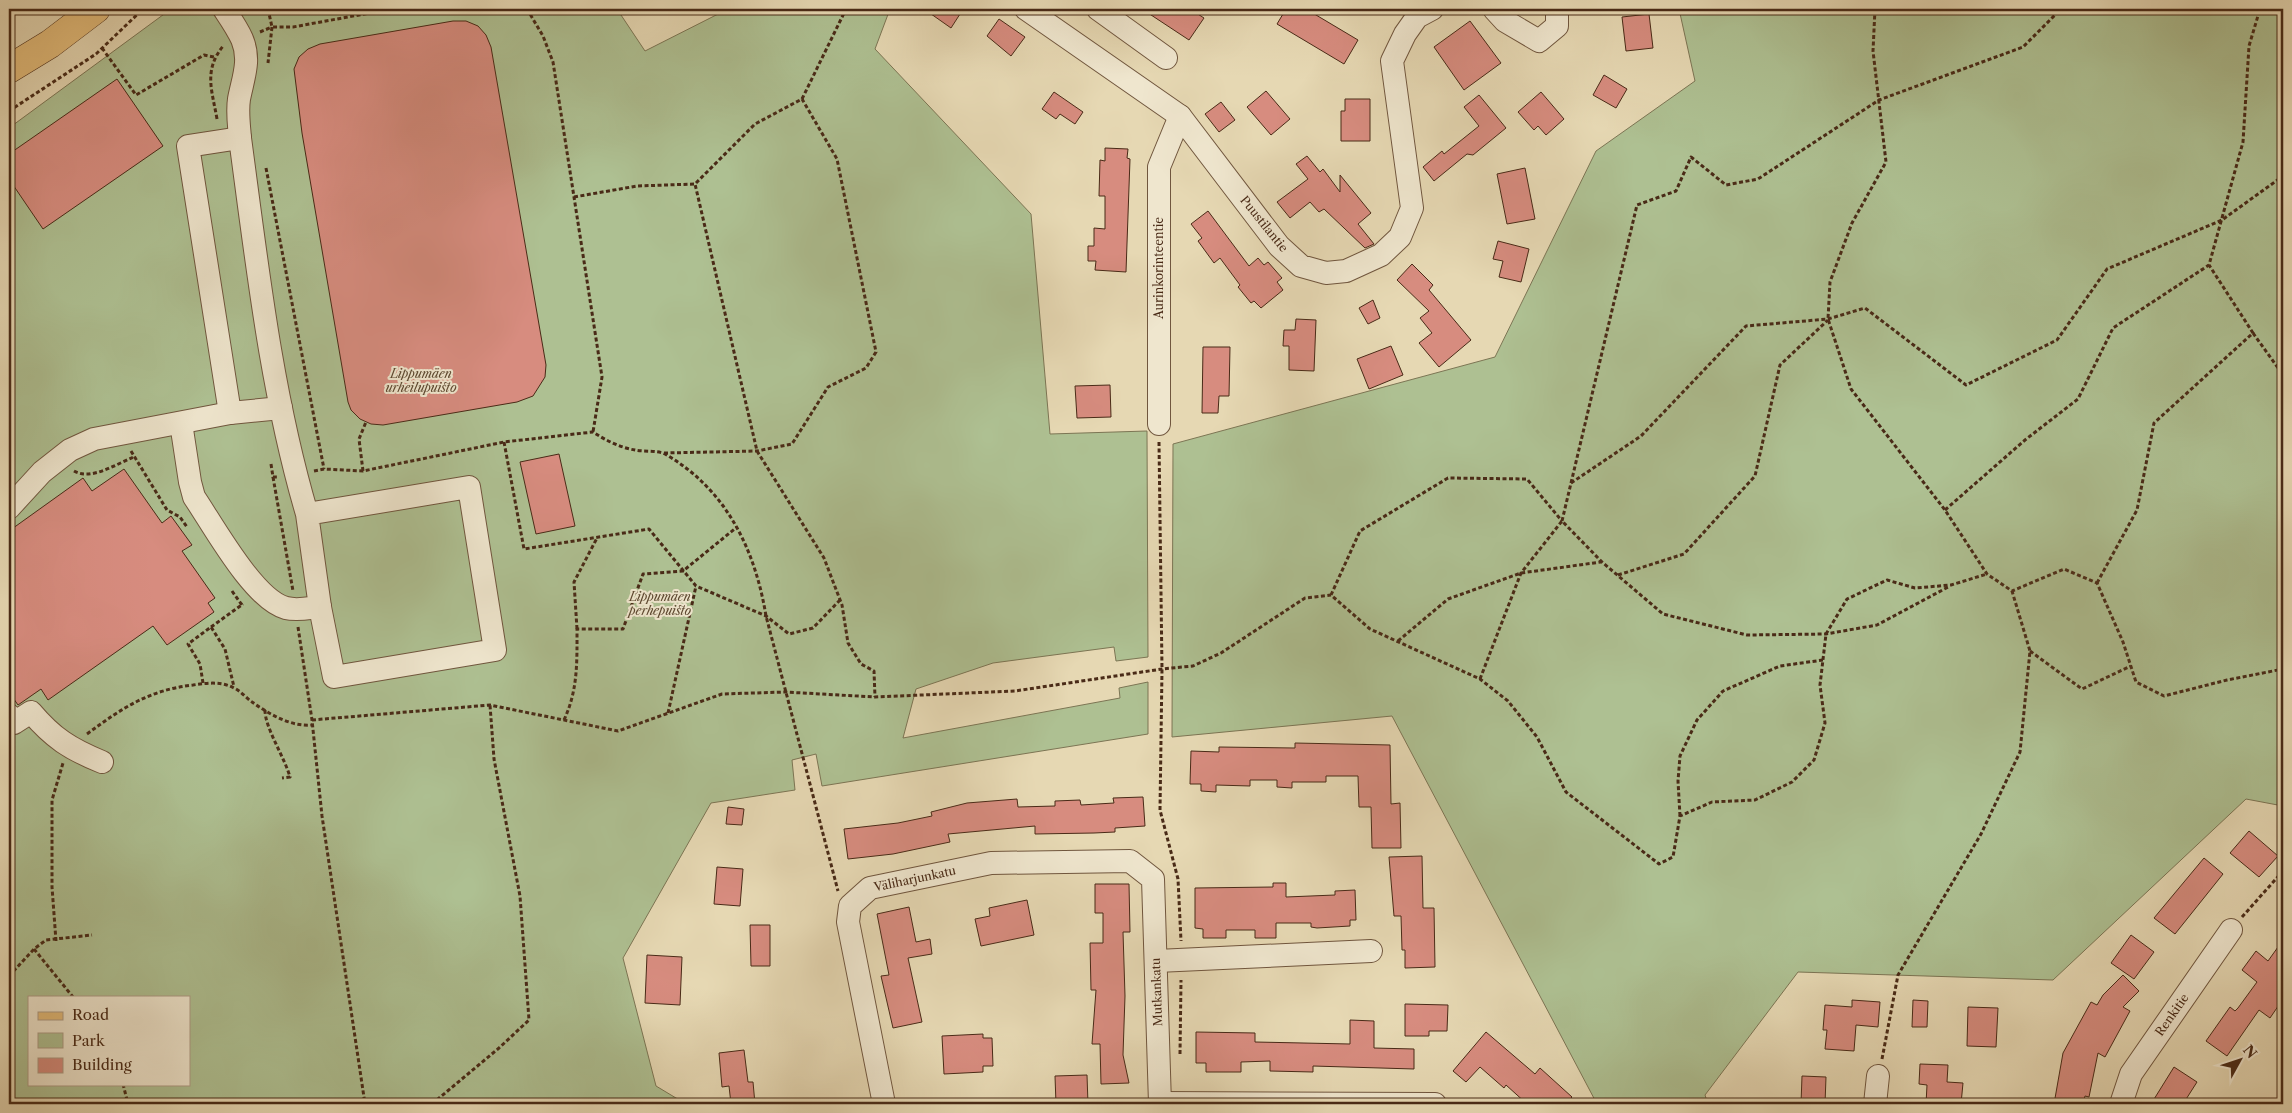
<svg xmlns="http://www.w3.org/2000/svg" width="2292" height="1113" font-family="'Libre Caslon Text',serif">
<rect width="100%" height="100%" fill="#e6d8b3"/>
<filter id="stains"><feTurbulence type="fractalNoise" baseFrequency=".004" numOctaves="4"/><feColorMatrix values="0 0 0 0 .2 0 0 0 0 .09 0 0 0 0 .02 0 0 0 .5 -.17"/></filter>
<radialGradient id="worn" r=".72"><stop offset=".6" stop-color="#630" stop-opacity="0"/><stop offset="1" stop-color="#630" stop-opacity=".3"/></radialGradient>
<g fill="#aec092" stroke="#7c7554" fill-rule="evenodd">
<path d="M 171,9 L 617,9 L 645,51 L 728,9 L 890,9 L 875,49 L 1031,214 L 1050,434 L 1147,431 L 1148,657 L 1116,661 L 1114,647 L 993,663 L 916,689 L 903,738 L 1120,698 L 1119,688 L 1148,682 L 1148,734 L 822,786 L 816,754 L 792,760 L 795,790 L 711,803 L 623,958 L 656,1086 L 686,1104 L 9,1104 L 9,128 ZM 29,997 L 189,997 L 189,1084 L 29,1084 Z"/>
<polygon points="1679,9 2283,9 2283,806 2246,799 2053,980 1798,972 1705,1095 1708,1104 1597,1104 1392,716 1172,737 1173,444 1495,357 1596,151 1695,81"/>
</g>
<g fill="#d78c7f" stroke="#492a17">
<polygon points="924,9 953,9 960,14 951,28"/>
<polygon points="1142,9 1190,9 1204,18 1189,40"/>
<polygon points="1286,9 1306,9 1358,40 1344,64 1277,24"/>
<polygon points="1649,14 1653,48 1626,51 1622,17"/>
<polygon points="999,19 1025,37 1011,56 987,36"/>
<polygon points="453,21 466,21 478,26 486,35 491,47 546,365 545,377 533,396 517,402 383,425 371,424 360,419 351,410 348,402 302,133 294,69 299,57 308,49 320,44"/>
<polygon points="1470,21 1501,63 1464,90 1434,47"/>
<polygon points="1604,75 1627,89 1616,108 1593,95"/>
<polygon points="117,79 163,146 43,229 9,179 9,154"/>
<polygon points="1266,91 1290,119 1271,135 1247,107"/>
<polygon points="1054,92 1083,112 1075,124 1060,114 1056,119 1042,109"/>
<polygon points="1541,92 1564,119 1546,135 1538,126 1534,130 1518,112"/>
<polygon points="1479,95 1506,128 1473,155 1467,154 1434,181 1423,167 1442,151 1444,154 1479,126 1464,107"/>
<polygon points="1345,99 1370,99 1370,141 1341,141 1341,111 1345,111"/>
<polygon points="1221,102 1235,120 1219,132 1205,114"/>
<polygon points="1105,148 1128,149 1127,158 1130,159 1126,272 1095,270 1096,261 1088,261 1088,246 1094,246 1094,228 1105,229 1105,196 1099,196 1100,160 1105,161"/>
<polygon points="1307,156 1320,172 1323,169 1340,192 1340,175 1371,213 1358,224 1374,244 1365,248 1324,209 1319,212 1310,202 1290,218 1277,202 1308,179 1296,164"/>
<polygon points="1525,168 1535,219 1507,224 1497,174"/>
<polygon points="1208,211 1249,266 1258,258 1264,265 1268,262 1282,278 1277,282 1283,290 1261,308 1254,301 1251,303 1238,287 1240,285 1220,258 1214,263 1198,241 1202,238 1191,224"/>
<polygon points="1498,241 1529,249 1521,282 1499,277 1503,261 1493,259"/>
<polygon points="1412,264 1433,285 1429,290 1471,340 1439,367 1419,343 1432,333 1420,318 1429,311 1397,280"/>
<polygon points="1373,300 1380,318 1368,324 1359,308"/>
<polygon points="1296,319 1316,320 1314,371 1289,370 1289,346 1283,346 1284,330 1295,330"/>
<polygon points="1391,346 1403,375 1369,389 1357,359"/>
<polygon points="1203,347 1230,347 1229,396 1219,396 1218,413 1202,413"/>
<polygon points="1110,385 1111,417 1077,418 1075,386"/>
<polygon points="559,454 575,526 536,534 520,462"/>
<polygon points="124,469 162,523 171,516 192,545 182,551 215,598 208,603 214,612 167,645 153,626 48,700 41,689 18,705 9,692 9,531 83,478 92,491"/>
<polygon points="1295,743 1390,745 1391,804 1400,803 1401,848 1372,848 1371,807 1359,807 1358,776 1326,776 1326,782 1292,782 1292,788 1277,787 1277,780 1250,780 1250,786 1216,785 1216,792 1201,791 1201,784 1190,784 1191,751 1219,752 1219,747 1295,748"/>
<polygon points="1143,797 1145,826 1115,828 1115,832 1094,833 1035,834 1035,826 948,834 950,842 893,854 848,859 844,829 898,823 932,816 931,812 967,803 1017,799 1018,807 1055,806 1055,801 1080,800 1081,805 1114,803 1113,798"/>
<polygon points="728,807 744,809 742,825 726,824"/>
<polygon points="2249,831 2278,856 2259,877 2230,853"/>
<polygon points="1422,856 1423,908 1434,908 1435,967 1405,968 1405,950 1402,950 1401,916 1394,916 1389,857"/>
<polygon points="2204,858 2223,874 2175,934 2154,918"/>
<polygon points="717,867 743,869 740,906 714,904"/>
<polygon points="1273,883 1286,883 1286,897 1335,895 1335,891 1355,890 1356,920 1350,920 1350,926 1317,928 1311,927 1311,923 1276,923 1276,938 1255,938 1255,930 1226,930 1226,938 1203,938 1203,929 1195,928 1195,888 1273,887"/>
<polygon points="1095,884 1129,884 1130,932 1123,932 1125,996 1123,1055 1129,1083 1101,1084 1100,1044 1092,1044 1096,990 1091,990 1090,943 1103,943 1103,913 1095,913"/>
<polygon points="1027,900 1034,935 981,946 975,919 990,916 989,908"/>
<polygon points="909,907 916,942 930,939 932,954 908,958 922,1022 893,1028 881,976 889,975 877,914"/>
<polygon points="750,925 770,925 770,966 751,966"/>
<polygon points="2131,935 2154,952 2134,979 2111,963"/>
<polygon points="2283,940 2283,999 2270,1018 2259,1010 2227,1056 2206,1041 2230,1007 2235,1011 2238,1008 2257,982 2242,970 2256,951 2268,961"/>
<polygon points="647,955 682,957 680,1005 645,1003"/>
<polygon points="2123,975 2139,991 2123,1007 2130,1011 2105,1057 2098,1053 2089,1097 2085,1096 2083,1104 2054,1104 2063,1053 2091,1002 2097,1005 2103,995"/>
<polygon points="1852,1000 1880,1002 1878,1027 1856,1025 1854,1051 1825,1049 1827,1030 1823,1030 1825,1005 1852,1007"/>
<polygon points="1913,1000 1928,1001 1927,1027 1912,1027"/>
<polygon points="1405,1004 1448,1005 1447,1031 1429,1031 1429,1036 1405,1036"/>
<polygon points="1968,1007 1998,1008 1996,1047 1967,1046"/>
<polygon points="1350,1020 1374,1021 1374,1048 1414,1049 1414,1069 1313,1066 1313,1072 1270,1071 1270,1061 1241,1062 1241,1072 1206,1072 1206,1063 1196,1063 1196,1032 1255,1033 1255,1042 1350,1044"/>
<polygon points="1486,1032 1535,1074 1540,1068 1572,1097 1565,1104 1527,1104 1506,1085 1504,1088 1480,1067 1466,1082 1453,1071"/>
<polygon points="983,1034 983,1038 992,1038 993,1066 983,1066 983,1072 944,1074 942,1036"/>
<polygon points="744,1050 748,1082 753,1082 755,1104 731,1104 729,1086 722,1087 719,1053"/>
<polygon points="1920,1064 1948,1065 1947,1082 1963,1083 1961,1104 1926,1104 1927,1085 1919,1084"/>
<polygon points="2174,1067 2197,1082 2183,1104 2151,1104"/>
<polygon points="1087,1075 1088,1104 1056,1104 1055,1076"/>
<polygon points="1802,1076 1826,1077 1825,1104 1801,1104"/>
</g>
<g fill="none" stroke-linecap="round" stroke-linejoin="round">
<defs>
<g id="minor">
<path d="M 224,9 C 230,18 237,28 242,39 C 251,60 243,78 239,99 C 237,112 239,125 240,138 C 257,264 271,392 307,514 L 469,487 L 495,650 L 334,677 L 320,607 L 307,514"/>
<polyline points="1026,9 1180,116 1279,246 1301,266 1326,273 1346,271 1381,255 1400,237 1412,208 1392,61 1405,34 1417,17 1432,9"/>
<polyline points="1098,9 1166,58"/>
<polyline points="1494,9 1505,21 1539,41 1557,26 1557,9"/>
<polyline points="240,138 188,146 230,413 281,408"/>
<path d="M 181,423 L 190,482 L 194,497 C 213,525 254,600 286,608 C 297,611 309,608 320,607"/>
<polyline points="1159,424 1159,167 1180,116"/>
<polyline points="9,508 42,472 70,450 94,439 230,413"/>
<path d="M 9,715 L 14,723 L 31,712 C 53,738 70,749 102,762"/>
<polyline points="1157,961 1371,951"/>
<polyline points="1160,1103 1435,1104"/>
<polyline points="884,1104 848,922 850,906 870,888 991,863 1130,861 1153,879 1160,1104"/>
<polyline points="1875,1104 1878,1076"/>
<polyline points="2121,1104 2131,1074 2231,930"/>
</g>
<polyline id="major" points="9,69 50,44 96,9"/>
</defs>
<use href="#minor" stroke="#70563e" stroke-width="24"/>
<use href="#major" stroke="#492a17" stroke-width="29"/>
<g stroke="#492a17" stroke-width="3" stroke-dasharray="4 2.5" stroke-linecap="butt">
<polyline points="268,9 272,27 293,27 392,9"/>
<polyline points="527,9 543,36 553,62 602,377 593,432"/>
<polyline points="1875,9 1873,51 1886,162 1852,223 1830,282 1828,319 1851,389 1945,510 1987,574 2012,591 2064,569 2097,583 2123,642 2136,682 2164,696 2227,680 2283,669"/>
<polyline points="260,32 272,27 268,63"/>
<polyline points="102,48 136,95 204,55 214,57"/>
<polyline points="802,99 846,9"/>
<polyline points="9,111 96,54 143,9"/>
<path d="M 217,119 C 212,90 203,70 224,45"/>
<polyline points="266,168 324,469"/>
<polyline points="574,197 637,186 695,184"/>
<polyline points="2253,333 2283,375"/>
<polyline points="504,442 524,549 649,529 696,586 766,616 789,634 813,628 840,600"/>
<polyline points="1159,442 1162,669 1160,810 1178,879 1181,941"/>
<polyline points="131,451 167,510 180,517 187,527"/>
<polyline points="664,453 757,451 792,444 828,387 866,368 876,352 837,159 802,99 755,124 695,184 757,451 824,558 842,605 848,643 861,664 874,671 875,697"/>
<polyline points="271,464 273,477 278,477"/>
<path d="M 74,471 C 91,481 116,464 134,457"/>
<path d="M 314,471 L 324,469 L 363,471 L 504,442 L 593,432 C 605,440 621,448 635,450 C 644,452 657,450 665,454 C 726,489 755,549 766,616 L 838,891"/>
<polyline points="363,471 359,439 366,422"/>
<polyline points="273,477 293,591"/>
<polyline points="1571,483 1641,436 1746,326 1828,319 1865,308 1966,385 2057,340 2107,269 2222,220 2283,176"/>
<polyline points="1945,510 2025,440 2078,399 2113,328 2209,265 2243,142 2249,46 2260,9"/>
<polyline points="1562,521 1637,205 1676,191 1691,157 1726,185 1758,179 1879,100 2023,47 2061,9"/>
<polyline points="1618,575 1684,554 1755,476 1780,365 1828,320"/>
<polyline points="2097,583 2137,510 2154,423 2253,333 2209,265"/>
<polyline points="232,591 242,605"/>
<polyline points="1331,595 1360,531 1448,478 1527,479 1562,521"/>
<polyline points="211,627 243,604"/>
<polyline points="298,627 312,720 322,816 365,1104"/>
<polyline points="577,629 574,582 597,538"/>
<polyline points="1398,641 1448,599 1521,573 1601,562"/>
<polyline points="2030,651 2082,689 2131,666"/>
<polyline points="1480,679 1521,573 1562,521 1602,562 1663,614 1747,635 1826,634 1877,625 1950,586"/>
<polyline points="203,683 200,664 188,644 211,627 225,649 234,687"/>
<path d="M 265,710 C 265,728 284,756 290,777 L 282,778"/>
<polyline points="668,713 696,586"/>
<polyline points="312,720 490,705 618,731 722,694 785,692 875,697 1015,691 1162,669 1193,666 1221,653 1305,598 1331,595 1370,629 1480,679 1508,701 1537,737 1566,792 1659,864 1673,857 1680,816 1712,802 1755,800 1792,782 1814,760 1825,723 1820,685 1826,634 1847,599 1887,580 1915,588 1951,585 1987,574"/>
<path d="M 564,720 C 578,690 577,662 577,629 L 623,629 L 643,574 L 683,571 L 737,527"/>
<path d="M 87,734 C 122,708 149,690 193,685 C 207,683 221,681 234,688 C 241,691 246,698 252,702 C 269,714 291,727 312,725"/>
<polyline points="1680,816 1678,781 1680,756 1697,720 1723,691 1780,666 1823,660"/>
<polyline points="2242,917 2283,871"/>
<polyline points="56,941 52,887 52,800 63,763"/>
<polyline points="34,949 73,997"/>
<polyline points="9,976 34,949 46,940 92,935"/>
<polyline points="1180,1054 1181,980"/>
<polyline points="1882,1059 1898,975 1981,834 2020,752 2030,651 2012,591"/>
<polyline points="123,1084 128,1104"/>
<polyline points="432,1104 499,1048 529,1020 520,896 494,759 490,705"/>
</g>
<use href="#minor" stroke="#efe6ce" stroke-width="22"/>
<use href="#major" stroke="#e3bc7a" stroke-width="28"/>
</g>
<g text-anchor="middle" stroke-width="4" stroke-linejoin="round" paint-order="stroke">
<g font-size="12" fill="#492a17" stroke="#efe6ce">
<text transform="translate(1264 224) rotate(51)" y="4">Puustilantie</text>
<text transform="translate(1159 268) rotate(-90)" y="4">Aurinkorinteentie</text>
<text transform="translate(915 879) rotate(-12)" y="4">Väliharjunkatu</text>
<text transform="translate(1157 992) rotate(-92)" y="4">Mutkankatu</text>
<text transform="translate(2172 1015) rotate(-55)" y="4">Renkitie</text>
</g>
<g font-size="12" font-style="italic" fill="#5d4830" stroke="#efe6ce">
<text x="421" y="378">Lippumäen<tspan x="421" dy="14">urheilupuisto</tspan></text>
<text x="660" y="601">Lippumäen<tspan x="660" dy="14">perhepuisto</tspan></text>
</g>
</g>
<rect width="2292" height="1113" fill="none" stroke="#e6d8b3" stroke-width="30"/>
<rect x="10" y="10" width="2272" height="1093" fill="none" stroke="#492a17" stroke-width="2.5"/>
<rect x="15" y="15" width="2262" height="1083" fill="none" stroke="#492a17"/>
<rect x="28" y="996" width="162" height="90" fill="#efe6ce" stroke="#ad9b85"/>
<rect x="38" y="1012" width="25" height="8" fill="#e3bc7a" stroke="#ad9b85"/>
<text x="72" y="1020" font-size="15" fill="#492a17">Road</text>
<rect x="38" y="1033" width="25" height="15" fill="#aec092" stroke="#ad9b85"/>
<text x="72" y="1046" font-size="15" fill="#492a17">Park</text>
<rect x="38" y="1058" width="25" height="15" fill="#d78c7f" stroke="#ad9b85"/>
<text x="72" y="1070" font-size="15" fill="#492a17">Building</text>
<g transform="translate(2240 1060) rotate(50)" stroke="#efe6ce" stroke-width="4" paint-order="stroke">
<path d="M0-4L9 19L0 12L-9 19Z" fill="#492a17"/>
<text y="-8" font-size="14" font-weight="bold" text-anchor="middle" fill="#492a17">N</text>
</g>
<rect width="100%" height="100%" filter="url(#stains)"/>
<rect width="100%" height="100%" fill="url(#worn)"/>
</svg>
